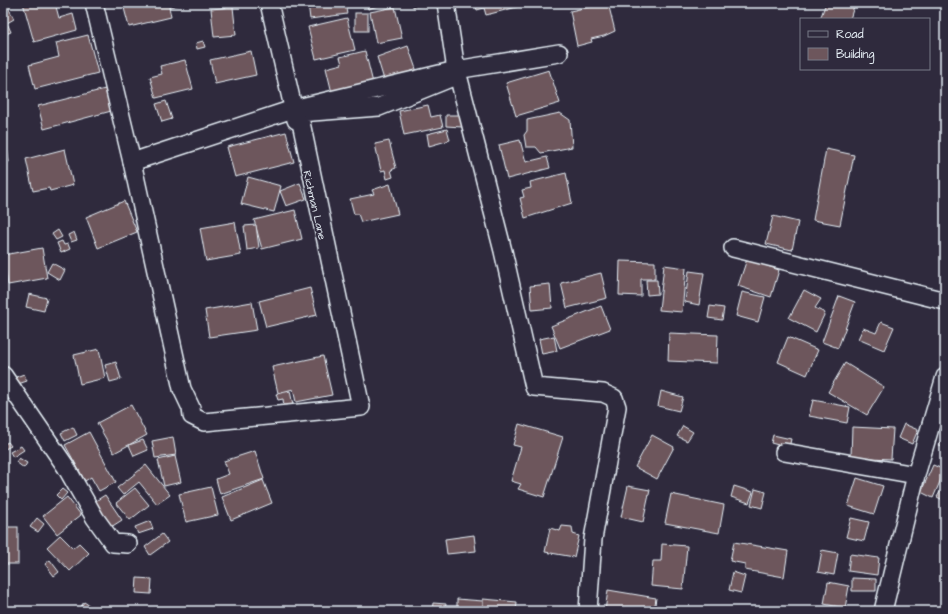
<svg xmlns="http://www.w3.org/2000/svg" width="948" height="614" font-family="'Architects Daughter',sans-serif">
<rect width="100%" height="100%" fill="#2f2a3d"/>
<filter id="ink" filterUnits="userSpaceOnUse"><feTurbulence type="fractalNoise" baseFrequency=".025" numOctaves="2"/><feDisplacementMap in="SourceGraphic" scale="8" xChannelSelector="R" yChannelSelector="G"/><feConvolveMatrix kernelMatrix="1 2 1 2 8 2 1 2 1" color-interpolation-filters="sRGB"/></filter>
<g filter="url(#ink)">
<g fill="#6d565c" stroke="#e8f1f8">
<polygon points="3,3 6,3 14,19 7,23 11,32 3,35"/>
<polygon points="23,3 55,3 59,18 73,14 77,30 34,42"/>
<polygon points="135,3 185,3 169,7 171,17 129,27 124,8 135,5"/>
<polygon points="308,3 345,3 347,14 310,19"/>
<polygon points="366,3 387,3 368,9"/>
<polygon points="413,3 429,3 429,4 413,7"/>
<polygon points="475,3 516,3 517,7 486,15 484,8 477,10"/>
<polygon points="608,3 615,31 604,36 591,39 592,42 577,46 570,11"/>
<polygon points="826,3 855,3 850,19 820,19"/>
<polygon points="233,7 236,35 214,37 211,9"/>
<polygon points="395,7 402,38 376,43 370,12"/>
<rect x="355" y="13" width="13" height="18"/>
<polygon points="347,18 355,50 316,59 308,27"/>
<polygon points="88,35 98,73 35,89 29,65 59,57 56,43"/>
<polygon points="203,41 205,47 197,49 196,43"/>
<polygon points="408,46 417,72 385,83 377,57"/>
<polygon points="251,51 256,75 215,84 210,60"/>
<polygon points="365,51 374,87 333,97 326,68 342,64 340,57"/>
<polygon points="185,60 193,89 156,98 150,77 162,74 160,66"/>
<polygon points="549,70 560,103 516,116 506,83"/>
<polygon points="109,88 115,110 44,129 38,106"/>
<polygon points="166,101 172,119 162,122 156,104"/>
<polygon points="428,105 431,117 440,115 443,127 404,135 399,111"/>
<polygon points="560,113 570,120 572,147 541,153 536,147 526,147 524,135 527,131 527,120"/>
<polygon points="446,115 462,115 462,127 446,126"/>
<polygon points="447,129 450,140 429,146 427,134"/>
<polygon points="3,131 5,131 9,162 3,163"/>
<polygon points="286,132 294,162 235,177 227,147"/>
<polygon points="520,140 526,162 547,157 550,168 507,179 499,145"/>
<polygon points="389,141 396,168 391,170 393,177 387,179 385,170 381,171 375,144"/>
<polygon points="65,149 73,185 50,191 49,188 33,191 26,159"/>
<polygon points="826,149 854,155 840,225 813,220"/>
<polygon points="566,173 572,203 525,218 520,198 524,197 522,190 531,188 530,182"/>
<polygon points="248,177 281,186 274,212 241,204"/>
<polygon points="300,183 306,199 286,206 280,191"/>
<polygon points="390,184 398,214 361,222 358,214 354,214 350,199 374,194 372,190"/>
<polygon points="124,201 137,232 98,248 86,217"/>
<polygon points="295,210 302,239 262,249 254,220"/>
<polygon points="773,216 798,222 792,250 766,244"/>
<polygon points="235,222 241,255 206,261 200,228"/>
<polygon points="256,225 259,248 247,250 244,226"/>
<polygon points="58,230 62,237 56,240 52,234"/>
<polygon points="74,232 77,240 71,242 68,235"/>
<polygon points="62,241 64,245 68,244 70,249 61,253 57,243"/>
<polygon points="42,248 47,278 8,285 3,255"/>
<polygon points="747,259 779,270 771,297 738,286"/>
<polygon points="620,261 655,262 655,279 641,279 641,296 619,295"/>
<polygon points="52,263 65,270 60,280 47,272"/>
<polygon points="664,265 686,268 682,312 659,310"/>
<polygon points="689,271 704,273 699,305 685,302"/>
<polygon points="601,273 607,298 567,308 561,283"/>
<polygon points="646,280 657,280 658,294 647,295"/>
<polygon points="550,284 552,308 532,310 530,286"/>
<polygon points="310,288 317,315 266,327 259,301"/>
<polygon points="804,290 821,299 815,308 825,313 816,332 789,318"/>
<polygon points="742,292 765,297 758,322 736,316"/>
<polygon points="29,294 47,298 44,311 26,307"/>
<polygon points="839,296 855,302 838,348 822,342"/>
<polygon points="252,302 257,330 209,337 205,310"/>
<polygon points="601,306 610,329 560,348 551,326"/>
<polygon points="710,306 724,308 722,320 708,318"/>
<polygon points="881,322 894,327 884,350 858,339 863,328 876,333"/>
<polygon points="669,333 718,335 717,363 668,361"/>
<polygon points="554,336 557,351 542,354 539,339"/>
<polygon points="788,337 818,350 807,375 778,362"/>
<polygon points="99,349 105,378 80,384 74,355"/>
<polygon points="323,356 332,395 296,402 293,389 278,393 272,367"/>
<polygon points="116,362 121,379 110,382 105,365"/>
<polygon points="845,363 884,387 867,415 828,392"/>
<polygon points="24,374 27,381 18,384 16,377"/>
<polygon points="290,391 293,405 284,407 283,399 278,400 276,394"/>
<polygon points="661,391 683,397 679,411 658,406"/>
<polygon points="813,400 850,407 847,423 809,416"/>
<polygon points="131,405 147,435 114,453 97,423"/>
<polygon points="519,424 563,437 544,497 518,489 521,484 511,481 521,447 513,445"/>
<polygon points="904,424 918,430 912,444 898,438"/>
<polygon points="683,426 693,432 687,441 677,436"/>
<polygon points="73,427 77,435 65,441 61,433"/>
<polygon points="852,427 893,429 891,459 851,457"/>
<polygon points="89,432 116,482 99,491 91,477 85,481 65,445"/>
<polygon points="652,435 674,447 657,479 635,467"/>
<polygon points="773,435 791,439 789,448 771,443"/>
<polygon points="945,435 945,448 939,445"/>
<polygon points="173,437 176,455 155,458 152,441"/>
<polygon points="143,440 148,450 134,456 129,445"/>
<polygon points="8,442 11,446 5,449 3,445"/>
<polygon points="21,446 24,450 13,457 10,452"/>
<polygon points="255,451 264,479 220,494 216,479 229,474 224,461"/>
<polygon points="175,456 181,482 164,486 158,460"/>
<polygon points="19,458 27,463 24,468 16,462"/>
<polygon points="146,465 170,495 157,504 139,482 123,495 117,488"/>
<polygon points="933,465 945,470 933,498 921,492"/>
<polygon points="857,478 883,486 874,514 848,506"/>
<polygon points="263,480 272,503 231,520 222,497"/>
<polygon points="945,484 945,501 937,497"/>
<polygon points="628,486 650,490 643,522 621,517"/>
<polygon points="734,486 753,492 749,503 731,497"/>
<polygon points="211,487 218,515 186,522 179,494"/>
<polygon points="135,488 149,505 130,520 116,503"/>
<polygon points="62,489 67,493 61,500 56,495"/>
<polygon points="755,489 766,492 762,508 751,505"/>
<polygon points="671,494 724,505 719,533 665,523"/>
<polygon points="105,495 122,520 111,527 94,502"/>
<polygon points="67,497 81,515 57,534 43,516"/>
<polygon points="37,518 44,524 38,532 30,527"/>
<polygon points="851,518 869,522 864,541 846,537"/>
<polygon points="150,521 153,529 138,534 135,527"/>
<polygon points="562,526 572,527 573,534 579,536 574,557 545,552 550,528 560,531"/>
<rect x="3" y="527" width="15" height="37"/>
<polygon points="162,534 168,542 150,555 145,547"/>
<polygon points="60,535 73,548 79,543 89,553 70,571 47,547"/>
<polygon points="474,535 476,551 447,554 445,539"/>
<polygon points="734,542 788,551 784,577 745,570 745,564 730,561"/>
<polygon points="662,544 687,546 683,589 651,586 653,561 661,561"/>
<polygon points="822,550 838,553 834,575 818,572"/>
<polygon points="850,554 879,558 877,575 848,571"/>
<polygon points="50,560 59,572 54,576 45,564"/>
<polygon points="733,572 745,576 741,593 729,590"/>
<polygon points="137,578 152,579 151,594 136,593"/>
<polygon points="852,578 876,579 876,591 852,591"/>
<polygon points="828,582 849,586 845,608 824,604"/>
<polygon points="608,590 656,598 654,611 605,611"/>
<polygon points="457,599 483,601 483,611 457,611"/>
<polygon points="483,599 517,602 516,611 483,611"/>
<polygon points="84,602 98,611 78,611"/>
<polygon points="433,603 446,604 445,611 432,611"/>
</g>
<g fill="none" stroke-linecap="round" stroke-linejoin="round">
<defs>
<g id="minor">
<polyline points="94,3 132,162 182,389 191,408 192,416 204,422 361,407 299,113 379,107 458,75 503,251 534,387 603,393 614,398 617,407 593,539 588,611"/>
<polyline points="269,3 296,120"/>
<polyline points="446,3 456,70 458,75"/>
<polyline points="132,162 293,109 456,70 559,53"/>
<polyline points="733,248 945,301"/>
<polyline points="3,375 66,467 95,518 113,543 128,544"/>
<polyline points="784,452 916,475"/>
<polyline points="883,611 916,475 945,377"/>
</g>
</defs>
<use href="#minor" stroke="#e8f1f8" stroke-width="20"/>
<use href="#minor" stroke="#2f2a3d" stroke-width="17"/>
</g>
</g>
<g text-anchor="middle" stroke-width="3.5" stroke-linejoin="round" paint-order="stroke">
<g font-size="11" fill="#e8f1f8" stroke="#2f2a3d">
<text transform="translate(315 205) rotate(77)" y="4">Richman Lane</text>
</g>
</g>
<rect width="948" height="614" fill="none" stroke="#2f2a3d" stroke-width="16"/>
<rect x="8" y="8" width="932" height="598" fill="none" stroke="#e8f1f8" stroke-width="1.5" filter="url(#ink)"/>
<rect x="800" y="18" width="130" height="52" fill="#2f2a3d" stroke="#797a88"/>
<rect x="808" y="31" width="20" height="6" fill="#2f2a3d" stroke="#797a88"/>
<text x="836" y="38" font-size="12" fill="#e8f1f8">Road</text>
<rect x="808" y="48" width="20" height="12" fill="#6d565c" stroke="#797a88"/>
<text x="836" y="58" font-size="12" fill="#e8f1f8">Building</text>
</svg>
